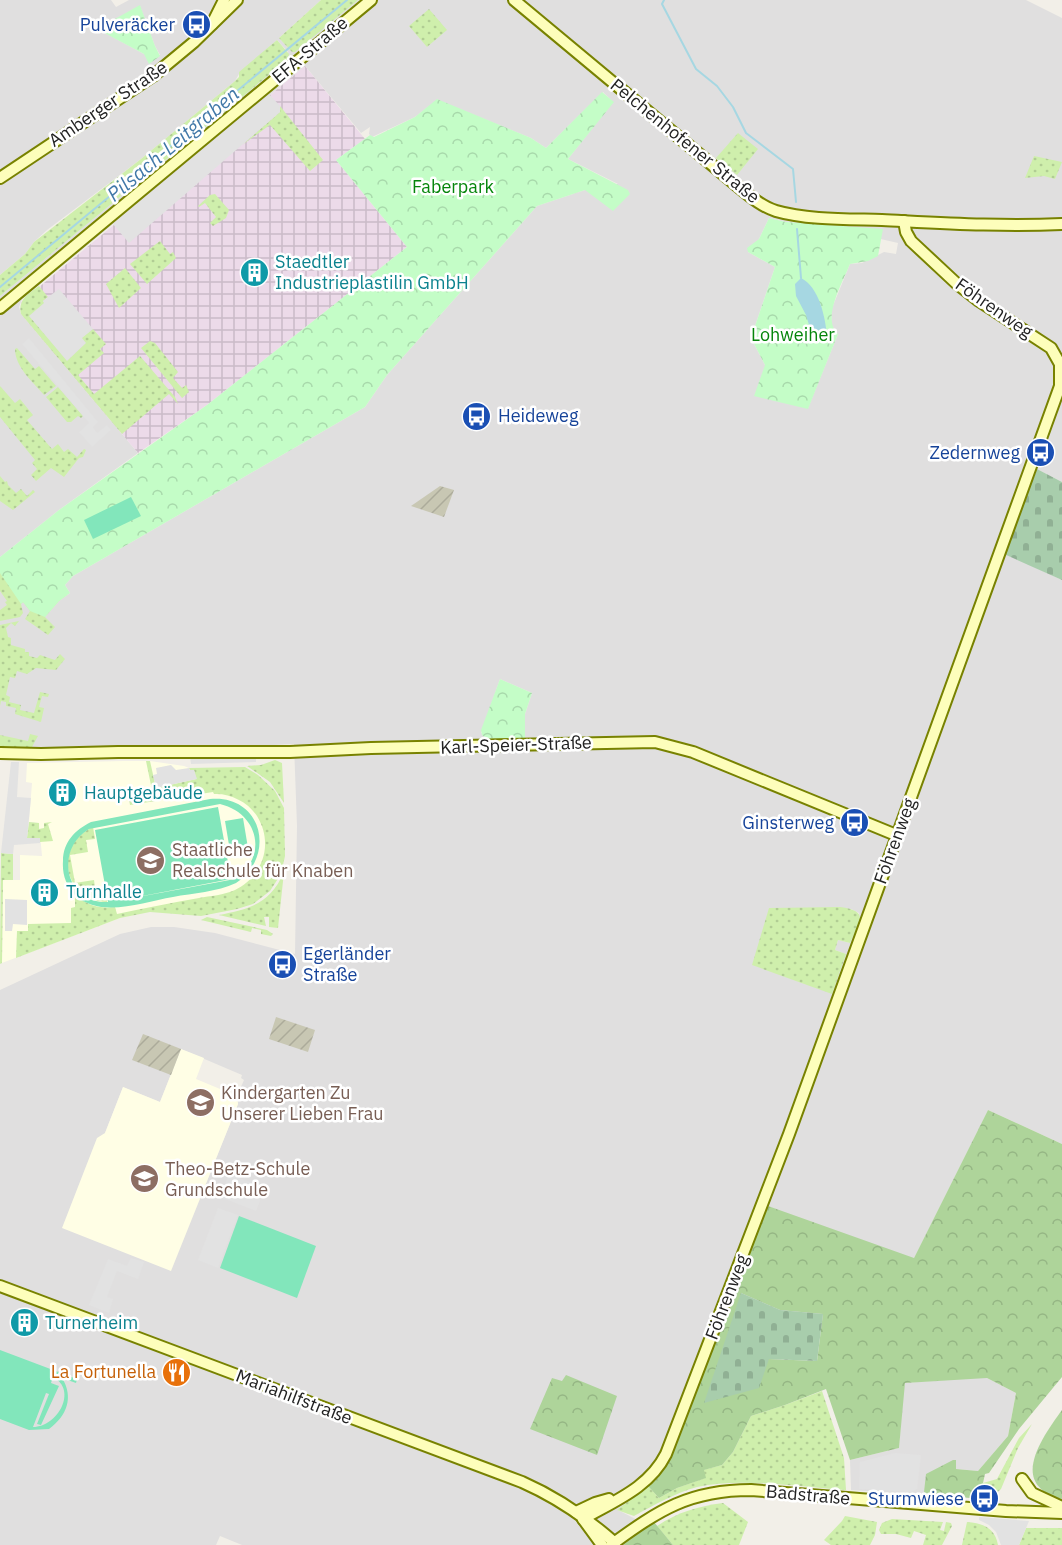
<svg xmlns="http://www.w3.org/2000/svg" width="1062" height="1545" font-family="'IBM Plex Sans',sans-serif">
<defs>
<pattern id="industrial-grid" width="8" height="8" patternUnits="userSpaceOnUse" patternTransform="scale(1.5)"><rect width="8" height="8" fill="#ecdae9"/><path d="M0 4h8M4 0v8" fill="none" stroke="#cabbc8"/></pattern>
<pattern id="construction-furrows" width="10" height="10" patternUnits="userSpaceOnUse" patternTransform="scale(1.5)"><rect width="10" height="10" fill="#c8c7b3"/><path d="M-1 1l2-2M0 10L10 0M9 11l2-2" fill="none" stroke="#acab9a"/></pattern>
<pattern id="grass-dots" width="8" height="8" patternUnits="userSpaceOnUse" patternTransform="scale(1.5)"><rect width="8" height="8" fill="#cfefac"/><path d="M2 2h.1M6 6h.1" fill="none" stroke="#b1cd94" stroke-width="1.8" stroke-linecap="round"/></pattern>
<pattern id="forest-crowns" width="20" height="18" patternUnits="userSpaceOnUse" patternTransform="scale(1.5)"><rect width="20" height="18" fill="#aed49a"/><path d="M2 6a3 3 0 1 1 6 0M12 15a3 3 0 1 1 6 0" fill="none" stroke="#95b684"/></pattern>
<pattern id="cemetery-stones" width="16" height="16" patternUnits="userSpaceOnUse" patternTransform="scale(1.5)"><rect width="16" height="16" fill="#a8cdac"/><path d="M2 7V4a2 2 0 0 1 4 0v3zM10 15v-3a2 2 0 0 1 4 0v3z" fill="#90b094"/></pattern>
<pattern id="park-crowns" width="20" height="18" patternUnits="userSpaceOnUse" patternTransform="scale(1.5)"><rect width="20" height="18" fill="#c4fdc7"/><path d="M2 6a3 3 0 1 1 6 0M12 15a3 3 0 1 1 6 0" fill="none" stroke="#a8d9ab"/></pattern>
</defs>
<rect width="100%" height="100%" fill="#f2efe8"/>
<g fill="#e0dfdf" fill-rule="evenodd">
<path d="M 0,0 L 111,0 L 116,7 L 129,0 L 321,0 L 279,38 L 293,52 L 358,0 L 1026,0 L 1062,18 L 1062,482 L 1037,469 L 1004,553 L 1062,580 L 1062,1144 L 988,1110 L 914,1258 L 679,1438 L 666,1466 L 648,1486 L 618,1510 L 649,1526 L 623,1545 L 242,1545 L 220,1536 L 216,1545 L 0,1545 L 0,990 L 120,934 L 151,927 L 174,927 L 215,933 L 295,954 L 297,826 L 294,744 L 231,747 L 20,749 L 0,747 L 0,573 L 23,602 L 45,617 L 59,601 L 70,593 L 65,585 L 73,576 L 365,407 L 387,375 L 537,206 L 585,190 L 618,184 L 568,159 L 613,102 L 603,92 L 546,148 L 531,138 L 437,100 L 415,117 L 372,137 L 369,134 L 370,127 L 361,133 L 305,66 L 22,299 L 19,307 L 21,314 L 138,453 L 59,510 L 0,557 L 0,296 L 121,196 L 118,192 L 130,183 L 134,186 L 288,59 L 288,52 L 277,40 L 239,74 L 235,81 L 141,159 L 47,230 L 34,242 L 25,254 L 0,275 ZM 140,6 L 155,46 L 160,55 L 144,54 L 98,29 ZM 769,218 L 786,222 L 820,225 L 898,243 L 896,254 L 884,252 L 862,263 L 850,264 L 832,308 L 831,325 L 838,334 L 808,408 L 765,365 L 751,338 L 775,267 L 748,252 L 759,239 ZM 500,679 L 532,693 L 525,714 L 525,739 L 481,733 ZM 851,909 L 859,913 L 860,920 L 850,943 L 838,940 L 835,950 L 846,954 L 752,965 ZM 181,1049 L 242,1075 L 241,1078 L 244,1080 L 237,1096 L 238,1104 L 199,1200 L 105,1133 L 123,1087 L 160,1102 Z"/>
<polygon points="969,1378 987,1378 1016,1393 1008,1436 978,1471 956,1469 924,1492 927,1495 851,1490 850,1460 899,1448 904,1383"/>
</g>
<polygon fill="url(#industrial-grid)" points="305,66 365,139 336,160 407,247 207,405 138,453 21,314 21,302"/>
<g fill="#fffee5">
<polygon points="125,761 150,761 184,766 189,768 190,770 262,782 274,883 120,918 2,963 3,880 20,880 20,855 42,856 39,823 29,822 32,783 26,782 27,763"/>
<polygon points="181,1049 204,1058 196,1079 237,1096 238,1104 171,1271 62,1228 97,1138 105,1133 123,1087 160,1102"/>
</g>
<g fill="url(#construction-furrows)">
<polygon points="440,486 454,490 444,517 411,506"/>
<polygon points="276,1017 315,1030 308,1052 269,1039"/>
<polygon points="143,1034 181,1049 171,1075 132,1060"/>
</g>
<g fill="url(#grass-dots)">
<polygon points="321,0 358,0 295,52 292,52 279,38"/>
<polygon points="429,9 447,30 427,47 409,26"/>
<polygon points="277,40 289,54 288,59 134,186 130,183 119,192 121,196 0,296 0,275 25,254 34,242 141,159 235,81 239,77 239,72"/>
<polygon points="280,106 323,160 310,171 270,125 242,145 280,112"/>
<polygon points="738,133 758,149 737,175 716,158"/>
<polygon points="1034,156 1062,162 1055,179 1044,176 1025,178"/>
<polygon points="215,194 229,210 226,218 213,226 210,223 216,217 205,203 199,207 198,206 210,195"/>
<polygon points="160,241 170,254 173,252 176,258 147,284 130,264"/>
<polygon points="125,268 141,288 119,308 106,284"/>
<path d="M 39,286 L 48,297 L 43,301 L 86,343 L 81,338 L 93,329 L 106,344 L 100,349 L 104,353 L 78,375 L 94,394 L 140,356 L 175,397 L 178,404 L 169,394 L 122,434 L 21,314 C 18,299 28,294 39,286 Z"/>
<polygon points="150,341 155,343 178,372 173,378 182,388 186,385 189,392 182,398 141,348"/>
<path d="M 17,348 L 35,369 L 39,366 L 56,386 L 44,395 C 33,382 15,367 15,349 Z"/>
<polygon points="0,386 15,403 20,399 33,415 27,420 52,449 58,444 64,452 68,449 77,457 84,449 86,450 83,457 79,458 64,477 51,468 36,481 31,475 37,469 32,463 35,460 0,417"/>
<polygon points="58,387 83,416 81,418 78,416 71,422 67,422 46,397"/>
<polygon points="0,476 5,482 7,481 8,485 16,493 21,489 27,496 33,490 35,492 13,510 0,501"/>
<polygon points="0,565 67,595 59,601 45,617 55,627 48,635 25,619 30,611 23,602 21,604 23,613 20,617 0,621 0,610 7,605 5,602 7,601 0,591"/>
<polygon points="19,621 15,626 11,623 6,628 8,637 11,638 11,645 25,649 25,652 29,652 29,656 37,658 40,655 55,660 60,654 65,659 56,670 36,668 27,674 17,671 15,678 10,677 6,695 10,697 9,702 21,705 20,710 34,713 40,692 49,694 48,697 42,696 39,707 44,708 41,722 15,714 16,708 6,706 6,702 1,701 0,706 0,625"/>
<polygon points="30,734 38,736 32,747 20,749 0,747 0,735 28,741"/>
<polygon points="275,760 282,763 284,803 270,782 247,766 261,765"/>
<path d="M 146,761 L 150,761 L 156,788 L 196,779 L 194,770 L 190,770 L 189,768 L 245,767 L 258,775 L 275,791 L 284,808 L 285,856 L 281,874 L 270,891 L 253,904 L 237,909 L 201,916 L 150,912 L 120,918 L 16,958 L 17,931 L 28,931 L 28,924 L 71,923 L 71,908 L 75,907 L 75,894 C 86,905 99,909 115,907 L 117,914 C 144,908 171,903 199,898 C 210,896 224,895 235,890 C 263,876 274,844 257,816 C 248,802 230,793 214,794 L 213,792 L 130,805 L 129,799 L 153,795 Z"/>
<polygon points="29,822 39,823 39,829 44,828 44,823 52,822 48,824 53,841 40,842 40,838 27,838"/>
<path d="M 93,827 L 95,839 L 86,840 L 88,852 L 70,855 L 75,883 L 94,880 L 96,895 L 106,894 L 107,902 C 63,900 53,845 93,827 Z"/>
<polygon points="1,853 13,854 13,880 3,880 2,963 0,964"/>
<path d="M 284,872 L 278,928 L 269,927 L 269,917 L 264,917 L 266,926 L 219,915 C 250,909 270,904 284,872 Z"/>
<path d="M 840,907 C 871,911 859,922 850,943 L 838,940 L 835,950 L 846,954 L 832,994 L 752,965 L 769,908 Z"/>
<polygon points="207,917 267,930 273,934 271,936 261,934 261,930 252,928 251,932 201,920"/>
<path d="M 822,1391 L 844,1458 L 846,1490 C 801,1487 741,1477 697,1487 C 675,1493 654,1505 634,1516 L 617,1510 L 648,1486 L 659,1498 L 677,1488 L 705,1478 L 703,1470 L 722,1465 L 733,1452 L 751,1416 L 785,1405 Z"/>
<polygon points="1032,1424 1018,1448 1001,1489 992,1497 971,1498 983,1483 997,1479 1019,1438"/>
<path d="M 723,1503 L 748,1522 L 739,1545 L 673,1545 L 657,1526 C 678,1512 699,1506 723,1503 Z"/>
<polygon points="845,1516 877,1522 875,1535 870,1545 831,1545 824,1540 842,1521"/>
<polygon points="892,1519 943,1522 940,1530 944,1531 946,1522 951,1523 952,1526 942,1545 923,1545 926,1535 914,1531 911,1538 896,1534 881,1534 879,1530 882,1523"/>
<path d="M 967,1522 C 983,1523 995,1528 998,1545 L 962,1545 Z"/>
<polygon points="1026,1528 1062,1528 1062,1545 1019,1545"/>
</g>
<g fill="url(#forest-crowns)" fill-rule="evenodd">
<path d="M 988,1110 L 1062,1144 L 1062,1377 L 1019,1429 L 989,1473 L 985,1474 L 983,1483 L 971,1498 L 927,1495 L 924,1492 L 926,1474 L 953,1460 L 956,1460 L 956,1469 L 978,1471 L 1008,1436 L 1016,1393 L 987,1378 L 905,1383 L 899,1448 L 850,1460 L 826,1389 L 785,1405 L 751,1416 L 733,1452 L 722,1465 L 704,1470 L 706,1478 L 677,1488 L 659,1498 L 648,1486 L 666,1466 L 679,1438 L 696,1389 L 768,1206 L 914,1258 ZM 741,1293 L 780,1310 L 823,1314 L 817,1361 L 769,1359 Z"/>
<polygon points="566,1375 617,1396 597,1455 530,1429 552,1378 562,1381"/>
<path d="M 1062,1410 L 1062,1499 C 1008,1485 1041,1439 1062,1410 Z"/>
<polygon points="654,1522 673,1545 623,1545 651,1524"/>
</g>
<g fill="url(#cemetery-stones)">
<polygon points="1037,469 1062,482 1062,580 1004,554"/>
<polygon points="741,1293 780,1310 823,1314 817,1361 769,1359 759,1388 704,1403"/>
</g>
<g fill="url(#park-crowns)">
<polygon points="140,5 155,46 160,56 149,64 144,54 97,29"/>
<polygon points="602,92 614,102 568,159 628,190 630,194 613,211 585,190 537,206 387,375 365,407 73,576 65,585 70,593 59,601 45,617 30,611 23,602 21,604 0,573 0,557 59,510 207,405 407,247 336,160 370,135 374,137 415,117 437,99 531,138 546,148"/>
<path d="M 769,218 L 786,222 L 883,229 L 878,256 L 868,261 L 850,264 C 843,282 821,319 838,334 L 808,409 L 754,396 L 765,365 L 751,338 L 775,267 L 748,252 L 747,248 L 759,239 Z"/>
<path d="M 500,679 L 532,693 L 525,714 L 525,739 C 512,739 492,744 482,735 L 481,730 Z"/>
</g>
<g fill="#82e6bb" fill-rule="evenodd">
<polygon points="131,497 141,516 93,539 84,520"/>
<path d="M 210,799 C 262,794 277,856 236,883 C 217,892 193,893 173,897 C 142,902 101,919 75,895 C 66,886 62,874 63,861 C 63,842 75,830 91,822 ZM 220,804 C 258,813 269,856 235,879 L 111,902 L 231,879 L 218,807 L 95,830 L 108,902 C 65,904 54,850 89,829 Z"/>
<polygon points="243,818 249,854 231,857 225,821"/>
<polygon points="239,1216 316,1246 297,1298 220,1268"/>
<path d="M 0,1350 L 77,1379 L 76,1383 L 62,1378 C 74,1397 67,1416 49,1429 L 29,1430 L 0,1419 ZM 53,1377 C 78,1390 58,1427 33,1427 L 46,1393 L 49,1394 L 37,1424 L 41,1425 L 59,1386 L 51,1383 Z"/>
</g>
<g fill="#e2e2e2">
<polygon points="269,94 280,106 280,112 129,243 113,224"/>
<polygon points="59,289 93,329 82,338 86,343 67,361 29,316 44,303 43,301"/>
<polygon points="29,338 98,422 93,427 97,433 107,425 111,430 92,447 79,432 89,423 22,344"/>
<polygon points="256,755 256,762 191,764 190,757"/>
<polygon points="11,762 19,762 17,797 31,798 27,838 40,838 40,843 14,845 13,854 1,853"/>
<polygon points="171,765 176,770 189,768 190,770 194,770 197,779 156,788 153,775 157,774 156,768"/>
<polygon points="5,899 27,900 27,925 13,924 12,931 5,931"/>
<polygon points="229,1174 265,1188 256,1211 220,1197"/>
<polygon points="218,1208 238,1215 218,1268 198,1260"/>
<polygon points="131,1258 144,1262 138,1279 117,1271 107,1297 113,1299 109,1313 89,1305 108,1259 127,1266"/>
<polygon points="895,1453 921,1455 917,1489 912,1492 859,1489 860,1462"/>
<polygon points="979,1517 1029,1521 1019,1545 1001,1545 996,1532 989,1525 979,1520"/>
</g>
<path fill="#a6d7e2" d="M 801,278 C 819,287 825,316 827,335 L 822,341 L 813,338 L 806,315 L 796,296 L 795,284 Z"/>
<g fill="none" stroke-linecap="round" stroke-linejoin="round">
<g stroke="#a6d7e2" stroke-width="2">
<polyline points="664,0 662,4 696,69 717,86 733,107 746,133 793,169 796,202"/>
<polyline points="797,229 801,278"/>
<polyline points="0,287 347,0"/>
</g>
<defs>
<g id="secondary">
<path d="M 514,0 L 741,189 C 752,198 763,207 776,211 C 807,220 849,219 882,220 C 942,223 1002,227 1062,224"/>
<polyline points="212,24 224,0"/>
<polyline points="0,178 153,76 194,42 237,0"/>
<polyline points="0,308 371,0"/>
<polyline points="0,753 41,754 118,752 290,752 371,748 655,742 693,752 896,835"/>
<path d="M 0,1286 L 522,1482 C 556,1497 587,1518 615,1543"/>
<polyline points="1022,1479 1032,1493 1062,1507"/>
<polyline points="576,1512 595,1503 609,1499"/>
<path d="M 583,1519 C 614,1501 649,1488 666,1454 L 789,1134 L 1060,386 L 1060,364 L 1051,348 L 979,301 L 956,283 L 911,241 L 906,232 L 904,221"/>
<polyline points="583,1519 602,1545"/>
<path d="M 611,1545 C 659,1510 689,1490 751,1490 L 1006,1511 L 1062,1513"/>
</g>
</defs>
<use href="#secondary" stroke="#788200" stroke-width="14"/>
<use href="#secondary" stroke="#fdfebb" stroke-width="10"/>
</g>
<defs>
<symbol id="bus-disc" viewBox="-11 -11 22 22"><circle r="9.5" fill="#1a4fb4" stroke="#fff"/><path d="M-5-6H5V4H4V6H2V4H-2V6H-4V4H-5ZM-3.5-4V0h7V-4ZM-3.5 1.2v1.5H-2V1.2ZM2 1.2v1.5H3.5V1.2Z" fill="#fff"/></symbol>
<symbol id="building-disc" viewBox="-11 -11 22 22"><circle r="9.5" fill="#0f9aa8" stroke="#fff"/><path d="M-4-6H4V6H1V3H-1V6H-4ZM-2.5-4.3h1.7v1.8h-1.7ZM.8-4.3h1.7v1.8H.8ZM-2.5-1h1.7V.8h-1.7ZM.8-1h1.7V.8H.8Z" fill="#fff"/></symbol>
<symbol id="school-disc" viewBox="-11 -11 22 22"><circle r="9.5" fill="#8d6e63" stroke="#fff"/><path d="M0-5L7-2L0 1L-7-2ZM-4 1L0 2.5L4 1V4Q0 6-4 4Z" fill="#fff"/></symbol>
<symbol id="restaurant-disc" viewBox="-11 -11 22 22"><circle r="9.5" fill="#e8710a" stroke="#fff"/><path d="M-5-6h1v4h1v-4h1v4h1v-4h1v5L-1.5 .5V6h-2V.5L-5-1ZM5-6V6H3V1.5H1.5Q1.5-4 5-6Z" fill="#fff"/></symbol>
</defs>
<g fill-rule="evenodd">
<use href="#bus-disc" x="180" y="8" width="33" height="33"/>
<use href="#building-disc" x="238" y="256" width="33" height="33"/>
<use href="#bus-disc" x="460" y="400" width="33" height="33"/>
<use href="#bus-disc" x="1024" y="436" width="33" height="33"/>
<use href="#building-disc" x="46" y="776" width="33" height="33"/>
<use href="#bus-disc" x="838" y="806" width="33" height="33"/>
<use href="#school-disc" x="134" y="844" width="33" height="33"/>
<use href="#building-disc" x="28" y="876" width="33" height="33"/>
<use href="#bus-disc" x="266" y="948" width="33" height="33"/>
<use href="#school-disc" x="184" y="1086" width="33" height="33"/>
<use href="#school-disc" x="128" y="1162" width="33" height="33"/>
<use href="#building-disc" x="8" y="1306" width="33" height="33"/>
<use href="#restaurant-disc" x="160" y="1356" width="33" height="33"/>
<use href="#bus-disc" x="968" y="1482" width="33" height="33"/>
</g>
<g text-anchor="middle" stroke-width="5" stroke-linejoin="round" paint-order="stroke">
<g font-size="18" fill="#164399" stroke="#fff" text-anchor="end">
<text x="175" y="31">Pulveräcker</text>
<text x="498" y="422" text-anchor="start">Heideweg</text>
<text x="1020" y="459">Zedernweg</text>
<text x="834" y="829">Ginsterweg</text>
<text x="303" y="960" text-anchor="start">Egerländer<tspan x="303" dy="21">Straße</tspan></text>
<text x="964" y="1505">Sturmwiese</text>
</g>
<g font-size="18" fill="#222" stroke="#fff">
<text transform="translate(310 50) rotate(-40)" y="6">EFA-Straße</text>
<text transform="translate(108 104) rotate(-34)" y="6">Amberger Straße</text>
<text transform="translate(685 141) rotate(39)" y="6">Pelchenhofener Straße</text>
<text transform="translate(994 308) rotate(35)" y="6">Föhrenweg</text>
<text transform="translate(516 745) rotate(-2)" y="6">Karl-Speier-Straße</text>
<text transform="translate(895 841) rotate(-70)" y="6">Föhrenweg</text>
<text transform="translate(727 1297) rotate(-69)" y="6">Föhrenweg</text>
<text transform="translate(294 1397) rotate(21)" y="6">Mariahilfstraße</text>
<text transform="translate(808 1495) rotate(5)" y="6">Badstraße</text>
</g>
<g font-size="18" fill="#05850b" stroke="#fff">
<text x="453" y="193">Faberpark</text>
<text x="793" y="341">Lohweiher</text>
</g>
<g font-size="18" fill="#0d838f" stroke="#fff" text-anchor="start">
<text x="275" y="268">Staedtler<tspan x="275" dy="21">Industrieplastilin GmbH</tspan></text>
<text x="84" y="799">Hauptgebäude</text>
<text x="66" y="898">Turnhalle</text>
<text x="45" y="1329">Turnerheim</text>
</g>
<g font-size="18" fill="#785e54" stroke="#fff" text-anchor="start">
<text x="172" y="856">Staatliche<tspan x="172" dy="21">Realschule für Knaben</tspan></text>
<text x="221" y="1099">Kindergarten Zu<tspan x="221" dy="21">Unserer Lieben Frau</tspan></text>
<text x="165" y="1175">Theo-Betz-Schule<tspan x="165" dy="21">Grundschule</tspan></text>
</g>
<g font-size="18" fill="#c56008" stroke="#fff" text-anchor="end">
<text x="156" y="1378">La Fortunella</text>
</g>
<g font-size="20" font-style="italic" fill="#4178a8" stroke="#fff">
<text transform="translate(173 144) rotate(-40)" y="7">Pilsach-Leitgraben</text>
</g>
</g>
</svg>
